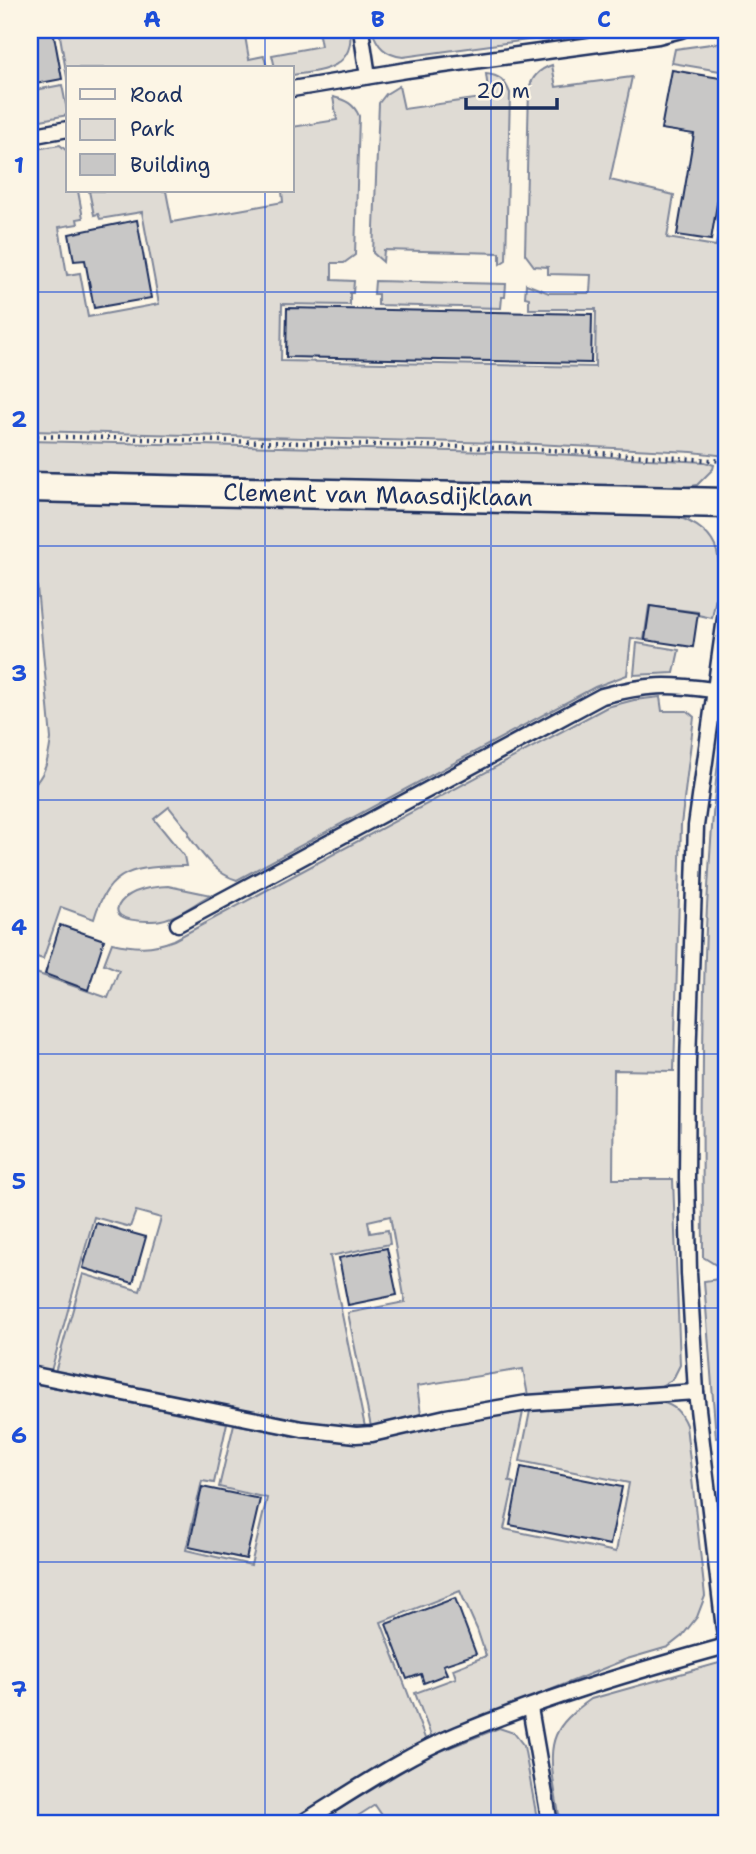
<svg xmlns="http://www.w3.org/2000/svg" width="756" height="1854" font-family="'Shantell Sans',sans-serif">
<rect width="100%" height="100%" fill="#fcf5e5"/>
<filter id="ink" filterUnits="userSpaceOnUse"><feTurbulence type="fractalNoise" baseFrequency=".0143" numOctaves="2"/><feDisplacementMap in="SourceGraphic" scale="14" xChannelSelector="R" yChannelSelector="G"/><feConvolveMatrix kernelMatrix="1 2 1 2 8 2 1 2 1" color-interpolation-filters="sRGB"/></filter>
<g filter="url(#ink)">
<g fill="#dfdbd4" stroke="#7d8599" stroke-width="2">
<polygon points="59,30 244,30 249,59 264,56 267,68 68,68 68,83"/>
<path d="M 318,30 L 350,30 C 355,69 321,71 292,75 L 292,68 L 275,68 L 272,55 L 321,46 Z"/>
<path d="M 372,30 L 550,30 L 542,38 L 403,57 C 385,55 377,46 372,30 Z"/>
<polygon points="726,42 726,72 672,63 675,49"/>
<path d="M 552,65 L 556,87 L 632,77 L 610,180 L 674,195 L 667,238 L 716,246 L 726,184 L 726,456 L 692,452 L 535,444 L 30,431 L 30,150 L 60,145 L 68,152 L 68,191 L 78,191 L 83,218 L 77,219 L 78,224 L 59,227 L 67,275 L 80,273 L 88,317 L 159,304 L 142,212 L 100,219 L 98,214 L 94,215 L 89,191 L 166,191 L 172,222 L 283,202 L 282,191 L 292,191 L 292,127 L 337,120 L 333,97 C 346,100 354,104 359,116 L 355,255 L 344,263 L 332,263 L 332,280 L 354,281 L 353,293 L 350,293 L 350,305 L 282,304 L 281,361 L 595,367 L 596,309 L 529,309 L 529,298 L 525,297 L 526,284 L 549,293 L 590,293 L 591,275 L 548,274 L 548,267 L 534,266 L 525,254 L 529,89 C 532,76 540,69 552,65 Z"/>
<path d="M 486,74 C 500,75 505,81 510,93 L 506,260 L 500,264 L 500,253 L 384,250 L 383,262 L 373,253 L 379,103 L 386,94 L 399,86 L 404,109 L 489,97 Z"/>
<polygon points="62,85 68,115 30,122 30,91"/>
<polygon points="375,281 506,284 505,297 502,297 501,308 378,305 378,294 374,294"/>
<polygon points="30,441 534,453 705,462 714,465 713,469 697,485 687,487 30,472"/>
<path d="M 30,501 L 670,514 C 731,533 722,567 712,618 L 698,615 L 698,612 L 649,606 L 644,640 L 631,638 L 627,675 L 595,687 L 237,880 C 215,874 201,853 188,835 L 189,832 L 169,807 L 154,819 L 184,856 L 186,866 C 139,867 109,866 94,919 L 61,907 L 43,959 L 30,955 L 30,789 C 46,775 48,760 51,739 L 37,587 L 30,568 Z"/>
<polygon points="637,643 679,650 674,673 634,675"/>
<path d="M 726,696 L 726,1264 L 716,1265 L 703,1257 C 702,1068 700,883 726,696 Z"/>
<path d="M 660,697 L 662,711 L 687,711 L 694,717 L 681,825 L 674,1071 L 614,1070 L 613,1179 L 673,1179 L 680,1365 L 673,1379 L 659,1387 L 528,1396 L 523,1369 L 417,1386 L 421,1414 L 371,1427 L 348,1313 L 405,1302 L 390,1216 L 368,1221 L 370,1233 L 388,1230 L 390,1244 L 330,1256 L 365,1427 L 304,1422 L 55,1372 L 83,1274 L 140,1291 L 161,1218 L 136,1211 L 130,1227 L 94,1217 L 51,1371 L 30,1368 L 30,971 L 108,998 L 119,970 L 104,964 L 112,943 C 135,948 151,949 174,940 L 607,707 L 634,700 Z"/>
<path d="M 168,886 L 211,895 C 195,903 178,917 161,920 C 152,922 104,923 121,902 C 132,889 152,887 168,886 Z"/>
<polygon points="726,1278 726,1437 716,1438 704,1281"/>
<path d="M 33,1383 L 227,1423 L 214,1483 L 202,1481 L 186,1550 L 251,1565 L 267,1498 L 219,1487 L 234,1424 L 300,1437 L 357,1443 L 373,1442 L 446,1424 L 523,1412 L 509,1481 L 514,1483 L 504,1529 L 616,1552 L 629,1483 L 520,1461 L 530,1411 L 661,1402 C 675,1406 680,1411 686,1425 L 705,1596 L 697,1617 L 682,1636 L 668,1647 L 627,1659 L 432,1738 L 415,1693 L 456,1678 L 453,1669 L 486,1656 L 477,1629 L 460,1591 L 381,1622 L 426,1741 L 372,1771 L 287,1824 L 30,1824 L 30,1385 Z"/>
<path d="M 726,1661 L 726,1824 L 561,1824 C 558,1811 556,1798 554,1785 C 548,1740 553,1726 591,1699 Z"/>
<polygon points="499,1728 514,1733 524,1746 538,1824 388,1824 375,1805 345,1824 331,1824 326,1817 428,1756"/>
</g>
<g fill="#c8c7c6" stroke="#1b2f5e" stroke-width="2">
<polygon points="30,30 53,30 62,79 30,85"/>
<polygon points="672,70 726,79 726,150 711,240 677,235 694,134 661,129"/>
<polygon points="137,220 151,298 94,308 85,260 74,261 69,234"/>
<polygon points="287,308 592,314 591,363 286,357"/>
<polygon points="650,606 698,613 693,647 645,640"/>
<polygon points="60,925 104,940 88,990 45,974"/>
<polygon points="96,1223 146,1237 133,1283 83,1268"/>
<polygon points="387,1248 397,1295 348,1305 339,1258"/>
<polygon points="521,1467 622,1487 610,1545 510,1525"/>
<polygon points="202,1487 260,1499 246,1559 189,1547"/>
<polygon points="455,1598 476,1654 443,1665 447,1674 424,1683 421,1674 407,1679 386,1624"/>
</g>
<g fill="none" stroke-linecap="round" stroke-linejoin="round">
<defs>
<g id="service">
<polyline points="361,30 368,76"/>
<polyline points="292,89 407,70 658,36 681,30"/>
<polyline points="30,136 68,129"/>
<path d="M 178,924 L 602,696 C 647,684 668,684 713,690"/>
<polyline points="30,1374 302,1429 356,1435 372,1434 446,1417 527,1403 696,1392"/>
<polyline points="530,1708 550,1824"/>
<path d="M 300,1824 C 351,1793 402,1757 458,1734 C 545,1698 635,1671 726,1646 L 696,1392 L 689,1273 L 687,1178 L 688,1062 L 696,826 L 726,611"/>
</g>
<polyline id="minor" points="30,487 726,503"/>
</defs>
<use href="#service" stroke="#1b2f5e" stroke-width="19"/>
<use href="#minor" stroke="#1b2f5e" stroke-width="33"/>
<polyline stroke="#1b2f5e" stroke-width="4.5" stroke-dasharray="2 5" stroke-linecap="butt" points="30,436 534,449 726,461"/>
<use href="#service" stroke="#fcf5e5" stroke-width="14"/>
<use href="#minor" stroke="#fcf5e5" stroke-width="28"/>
</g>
</g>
<path fill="none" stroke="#1d4ed8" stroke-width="2" stroke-opacity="0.55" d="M 265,30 L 265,68M 491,30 L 491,1824M 265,191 L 265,1824M 30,292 L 726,292M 30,546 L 726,546M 30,800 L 726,800M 30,1054 L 726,1054M 30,1308 L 726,1308M 30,1562 L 726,1562"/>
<g text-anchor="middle" stroke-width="5" stroke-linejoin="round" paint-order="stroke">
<g font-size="24" fill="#1b2f5e" stroke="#fcf5e5">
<text transform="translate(378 495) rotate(1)" y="8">Clement van Maasdijklaan</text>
</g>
</g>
<rect width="756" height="1854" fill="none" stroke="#fcf5e5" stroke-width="77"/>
<rect x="66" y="66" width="228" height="126" fill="#fcf5e5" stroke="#a2a6af" stroke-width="2"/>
<rect x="80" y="89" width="35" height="10" fill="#fcf5e5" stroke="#a2a6af" stroke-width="2"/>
<text x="130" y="102" font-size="21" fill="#1b2f5e">Road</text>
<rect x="80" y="119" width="35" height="21" fill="#dfdbd4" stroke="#a2a6af" stroke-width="2"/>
<text x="130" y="136" font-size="21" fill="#1b2f5e">Park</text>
<rect x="80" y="154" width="35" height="21" fill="#c8c7c6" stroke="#a2a6af" stroke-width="2"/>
<text x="130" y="172" font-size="21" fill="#1b2f5e">Building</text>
<path d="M466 98v10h91v-10" fill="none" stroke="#1b2f5e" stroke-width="3.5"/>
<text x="476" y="98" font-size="21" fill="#1b2f5e" stroke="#fcf5e5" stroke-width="5" paint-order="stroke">20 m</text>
<rect x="38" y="38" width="680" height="1777" fill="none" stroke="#1d4ed8" stroke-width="2.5"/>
<g font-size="23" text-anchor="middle" font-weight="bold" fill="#1d4ed8">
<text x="152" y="27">A</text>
<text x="378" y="27">B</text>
<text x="604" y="27">C</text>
<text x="19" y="173">1</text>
<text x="19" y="427">2</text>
<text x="19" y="681">3</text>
<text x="19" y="935">4</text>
<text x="19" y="1189">5</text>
<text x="19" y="1443">6</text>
<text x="19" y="1697">7</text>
</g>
</svg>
